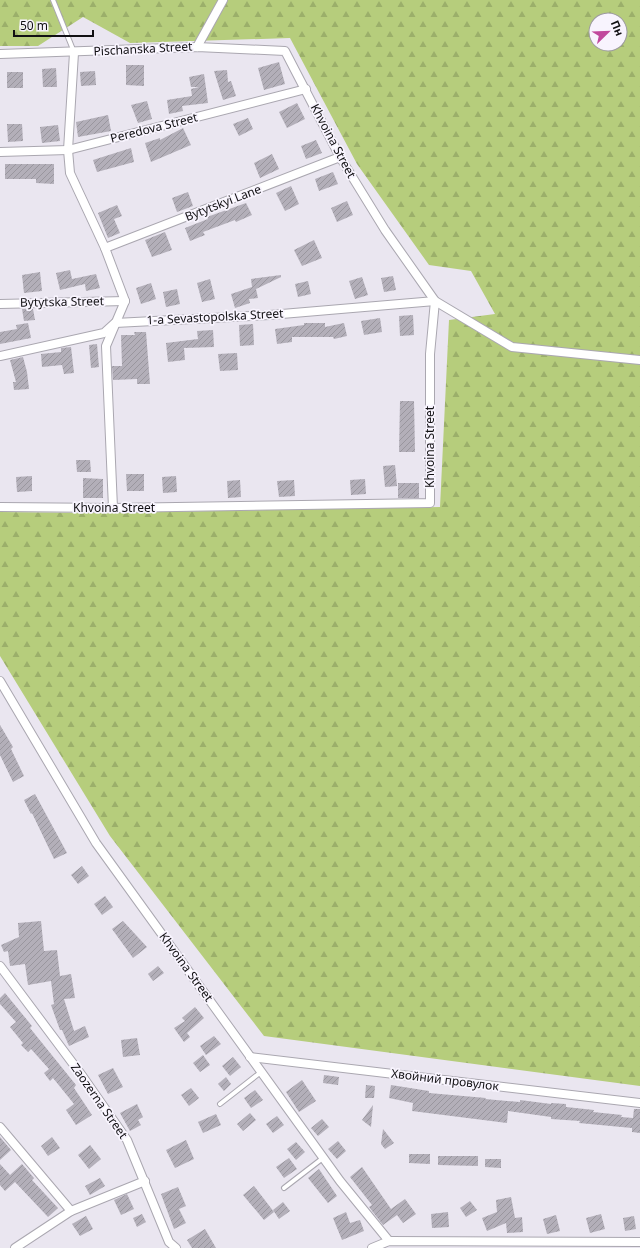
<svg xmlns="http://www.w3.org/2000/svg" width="640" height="1248" font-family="'Noto Sans',sans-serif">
<defs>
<pattern id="forest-firs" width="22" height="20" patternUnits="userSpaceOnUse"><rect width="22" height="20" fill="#b6cd7c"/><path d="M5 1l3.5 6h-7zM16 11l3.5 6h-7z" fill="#9baf6a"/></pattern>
<pattern id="building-hatch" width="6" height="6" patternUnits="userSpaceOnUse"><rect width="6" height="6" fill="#b3afb9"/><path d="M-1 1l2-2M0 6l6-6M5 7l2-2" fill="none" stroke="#99969e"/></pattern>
</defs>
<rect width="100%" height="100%" fill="#eae6f0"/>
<path fill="url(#forest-firs)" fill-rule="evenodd" d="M 0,0 L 640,0 L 640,1086 L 264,1036 L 110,836 L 0,656 L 0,512 L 106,513 L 440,507 L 449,320 L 495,314 L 471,271 L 429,265 L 357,164 L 290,38 L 130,43 L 83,17 L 38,46 L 0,46 ZM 596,20 L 620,20 L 620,44 L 596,44 Z"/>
<g fill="url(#building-hatch)">
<polygon points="279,62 285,84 264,90 258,68"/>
<polygon points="126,65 144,65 144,86 126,85"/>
<polygon points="56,68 57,87 43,87 42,69"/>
<polygon points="227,70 228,82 231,81 236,96 223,100 214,71"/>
<polygon points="95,71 96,85 81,86 80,72"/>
<rect x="7" y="72" width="16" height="16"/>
<polygon points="204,74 208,103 182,106 183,111 169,114 167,100 192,96 191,89 199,87 191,87 189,77"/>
<polygon points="147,101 152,119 138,123 131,105"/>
<polygon points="297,103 305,119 287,128 279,112"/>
<polygon points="108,115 111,131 78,137 76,122"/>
<polygon points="248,118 253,129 239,136 233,124"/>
<polygon points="7,124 22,124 23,141 8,142"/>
<polygon points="58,125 60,141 42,143 40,127"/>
<polygon points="183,128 191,145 151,162 145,143 160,138 160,140"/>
<polygon points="316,140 322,153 306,159 301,146"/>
<polygon points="131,148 134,162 97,172 93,160"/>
<polygon points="272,154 279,169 260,178 254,163"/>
<polygon points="5,164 54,164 54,184 36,183 36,179 5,179"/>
<polygon points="333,172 338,184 319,191 315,179"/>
<polygon points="291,186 299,204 285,211 276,193"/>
<polygon points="188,192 193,206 177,212 172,198"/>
<polygon points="347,201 353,215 337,222 331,208"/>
<polygon points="246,203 252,215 236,222 235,220 203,232 205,235 190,241 185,228 208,219 207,217"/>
<polygon points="117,205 122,216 114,219 120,233 108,238 98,213"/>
<polygon points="165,232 172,250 152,257 145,240"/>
<polygon points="314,240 322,258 302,266 294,250"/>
<polygon points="70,270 72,279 96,274 100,288 86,291 85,284 60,290 56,273"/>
<polygon points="40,272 42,291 24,293 22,275"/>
<polygon points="281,275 281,277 256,289 258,298 249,299 250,303 235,308 231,294 252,287 251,279"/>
<polygon points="393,276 396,290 384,292 381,278"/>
<polygon points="362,277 368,295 355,299 349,281"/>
<polygon points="210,279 215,299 202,302 197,283"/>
<polygon points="308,281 311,294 298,297 295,284"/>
<polygon points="151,283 156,299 141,304 136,288"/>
<polygon points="177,289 180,304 166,307 163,292"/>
<polygon points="22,309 33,309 35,320 24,321"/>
<polygon points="413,315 414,335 400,336 399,316"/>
<polygon points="380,318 382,332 364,335 361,321"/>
<polygon points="28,323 31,338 0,344 0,332 17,329 16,325"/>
<polygon points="304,323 325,323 325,327 344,323 347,336 334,339 333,337 292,337 292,342 277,344 275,329 304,325"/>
<polygon points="253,324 254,345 240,346 239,325"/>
<polygon points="213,330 214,347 184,348 185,360 168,362 166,343 198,339 197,331"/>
<polygon points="134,332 146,332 150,384 137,384 137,379 113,380 112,366 122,366 121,335 135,335"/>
<polygon points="97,344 99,367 91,368 89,345"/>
<polygon points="71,347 74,373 64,374 62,365 42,367 41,354 61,352 61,348"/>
<polygon points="237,353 238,370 220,371 218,354"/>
<polygon points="23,357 27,372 29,389 14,390 13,382 16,382 10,360"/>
<polygon points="400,401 414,401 415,452 399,452"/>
<polygon points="76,460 90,460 91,472 77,472"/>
<polygon points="395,465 397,486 385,487 383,466"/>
<polygon points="126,474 144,474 144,491 127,491"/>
<polygon points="32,476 32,491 17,492 16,477"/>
<polygon points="176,476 177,492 163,493 162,477"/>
<polygon points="83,478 103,479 103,498 83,498"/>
<polygon points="365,479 366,494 351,495 350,480"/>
<polygon points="240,480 241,497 228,498 227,481"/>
<polygon points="294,480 295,496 279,497 277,481"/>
<rect x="398" y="483" width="21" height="15"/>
<polygon points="0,725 13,747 11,749 24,776 13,782 0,755"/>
<polygon points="35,794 67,853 54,859 32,813 31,814 24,800"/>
<polygon points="82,866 89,876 78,884 71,875"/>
<polygon points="105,896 113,907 102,915 94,904"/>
<polygon points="41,921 44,951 57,950 60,976 71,974 75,998 64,999 74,1031 85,1026 89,1037 69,1046 62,1030 60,1030 51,1005 54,1004 51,981 28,985 25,964 10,966 8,951 4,952 1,945 19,937 18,923"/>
<polygon points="123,921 147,947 133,958 112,929"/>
<polygon points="158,966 164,973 153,981 148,974"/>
<polygon points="5,993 32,1026 30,1028 76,1085 74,1088 92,1115 76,1125 66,1110 74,1104 53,1078 50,1081 44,1073 49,1069 31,1049 28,1052 21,1045 23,1043 10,1027 16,1022 0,1004 0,998"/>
<polygon points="195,1007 204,1018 187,1033 190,1037 184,1042 174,1028 185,1021 182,1018"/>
<polygon points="214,1036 221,1044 206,1055 200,1046"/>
<polygon points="137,1038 140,1055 123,1057 121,1040"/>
<polygon points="203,1055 210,1065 200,1072 193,1063"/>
<polygon points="233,1057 241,1067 230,1076 222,1066"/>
<polygon points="113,1068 123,1087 108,1094 98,1075"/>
<polygon points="324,1075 339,1077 338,1085 323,1083"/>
<polygon points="226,1077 231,1084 224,1091 218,1084"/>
<polygon points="302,1080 316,1101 299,1112 286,1092"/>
<polygon points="366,1085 375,1086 374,1098 365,1098"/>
<polygon points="391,1085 429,1091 429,1093 486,1098 485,1099 520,1102 520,1100 551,1104 551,1103 566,1104 566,1107 594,1110 593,1112 622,1115 621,1117 633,1118 634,1109 640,1109 640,1133 632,1132 632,1128 579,1123 580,1121 551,1119 551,1117 508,1111 507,1123 412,1111 413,1103 389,1098"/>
<polygon points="191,1088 199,1098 189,1106 181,1095"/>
<polygon points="255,1090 263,1100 251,1108 244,1098"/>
<polygon points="137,1104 143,1117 138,1120 141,1125 130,1131 120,1113"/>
<polygon points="373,1105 371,1127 362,1120"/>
<polygon points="250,1113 256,1120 243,1131 237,1124"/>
<polygon points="216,1114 221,1125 203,1133 198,1122"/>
<polygon points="277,1116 284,1125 273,1133 266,1124"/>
<polygon points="322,1119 329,1127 318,1136 311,1128"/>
<polygon points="383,1129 394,1143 385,1149 381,1144"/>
<polygon points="0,1137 11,1150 0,1160"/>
<polygon points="52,1137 60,1148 48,1156 41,1146"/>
<polygon points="186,1140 194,1159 175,1168 166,1150"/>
<polygon points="338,1141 346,1151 337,1159 328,1149"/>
<polygon points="296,1142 305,1152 296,1160 287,1149"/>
<polygon points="90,1145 101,1159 89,1169 78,1155"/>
<polygon points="409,1154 430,1154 430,1164 409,1163"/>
<polygon points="438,1156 478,1156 478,1166 438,1165"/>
<polygon points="289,1158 297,1169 284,1178 276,1167"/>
<polygon points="485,1159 501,1159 501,1168 485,1167"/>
<polygon points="0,1164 10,1175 22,1164 34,1178 32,1180 58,1208 48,1217 15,1182 5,1191 0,1185"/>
<polygon points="362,1167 391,1209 405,1199 416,1214 403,1223 397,1215 383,1225 369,1207 372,1205 350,1177"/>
<polygon points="319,1169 337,1196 328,1203 308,1178"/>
<polygon points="100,1178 105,1186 90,1195 85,1186"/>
<polygon points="254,1186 274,1212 264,1220 243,1195"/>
<polygon points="178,1187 186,1206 179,1209 186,1223 174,1229 161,1194"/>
<polygon points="127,1194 134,1209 121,1215 114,1200"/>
<polygon points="511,1197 515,1218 522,1217 523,1232 507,1233 506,1223 487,1231 482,1218 497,1212 496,1200"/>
<polygon points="470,1201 477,1210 466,1217 460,1208"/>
<polygon points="283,1202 290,1211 279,1219 273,1210"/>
<polygon points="346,1212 350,1223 360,1220 364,1231 342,1240 333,1218"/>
<polygon points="448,1212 449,1227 432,1228 431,1214"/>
<polygon points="142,1214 146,1222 137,1227 133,1218"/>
<polygon points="601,1214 605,1229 590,1233 586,1218"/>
<polygon points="556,1215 560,1231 547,1234 543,1219"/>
<polygon points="86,1216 93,1229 80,1236 72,1224"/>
<polygon points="634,1216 636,1229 625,1231 623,1218"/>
<polygon points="205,1229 216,1248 192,1248 187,1240"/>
</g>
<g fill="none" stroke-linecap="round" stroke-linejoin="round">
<defs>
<g id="service">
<polyline points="53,0 74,52"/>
<polyline points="220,1104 261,1072"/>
<polyline points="284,1188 323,1158"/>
</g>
<g id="minor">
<polyline points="197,47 223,0"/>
<polyline points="74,53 68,150 70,173 105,248 125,301 106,346 113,508"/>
<polyline points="0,54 197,47 285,51 340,157 385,230 435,301 430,354 430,503 113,508 0,507"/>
<polyline points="0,152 68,150 306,89"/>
<polyline points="105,248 340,157"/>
<polyline points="0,304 125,301"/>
<polyline points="0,356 104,333 115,323 270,315 435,301 512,347 640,360"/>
<polyline points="0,681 96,843 340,1181 389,1241"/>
<polyline points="0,966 83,1077 127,1140 169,1242 176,1248"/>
<polyline points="250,1057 640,1103"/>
<polyline points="0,1127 71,1211"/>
<polyline points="15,1248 71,1211 145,1181"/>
<polyline points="372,1248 389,1241 640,1242"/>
</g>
</defs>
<use href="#service" stroke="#aaa7b0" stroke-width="6"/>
<use href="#minor" stroke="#aaa7b0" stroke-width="10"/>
<use href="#service" stroke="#fff" stroke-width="4"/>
<use href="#minor" stroke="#fff" stroke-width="8"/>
</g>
<g text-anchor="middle" stroke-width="3.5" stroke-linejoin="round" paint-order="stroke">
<g font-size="12" fill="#111013" stroke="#f8f4fe">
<text transform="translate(143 49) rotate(-3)" y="4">Pischanska Street</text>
<text transform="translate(154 128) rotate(-14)" y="4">Peredova Street</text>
<text transform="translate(333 141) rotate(62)" y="4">Khvoina Street</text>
<text transform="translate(223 203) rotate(-21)" y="4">Bytytskyi Lane</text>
<text transform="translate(62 302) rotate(-1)" y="4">Bytytska Street</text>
<text transform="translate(215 317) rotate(-3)" y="4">1-a Sevastopolska Street</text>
<text transform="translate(430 447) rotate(-90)" y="4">Khvoina Street</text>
<text x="114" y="512">Khvoina Street</text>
<text transform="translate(186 967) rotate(54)" y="4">Khvoina Street</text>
<text transform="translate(445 1080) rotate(7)" y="4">Хвойний провулок</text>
<text transform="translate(99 1101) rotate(55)" y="4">Zaozerna Street</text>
</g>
</g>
<g transform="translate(608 32) rotate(67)"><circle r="19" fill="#f8f4fe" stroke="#9c99a0"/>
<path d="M0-3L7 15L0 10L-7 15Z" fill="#c1499d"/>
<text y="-6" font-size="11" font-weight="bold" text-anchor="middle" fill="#111013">Пн</text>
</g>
<path d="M14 30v6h79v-6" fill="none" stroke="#111013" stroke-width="2"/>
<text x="20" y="30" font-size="12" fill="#111013" stroke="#f8f4fe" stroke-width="3" paint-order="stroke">50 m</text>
</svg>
